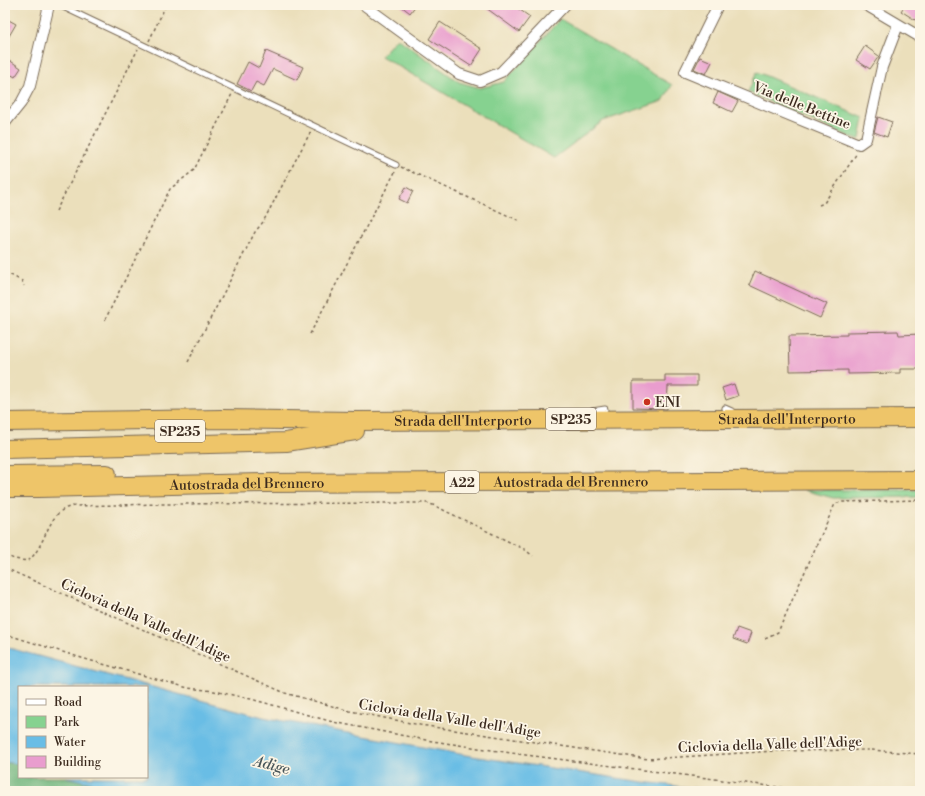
<svg xmlns="http://www.w3.org/2000/svg" width="925" height="796" font-family="'Libre Bodoni',serif">
<rect width="100%" height="100%" fill="#fcf5e5"/>
<filter id="ink" filterUnits="userSpaceOnUse"><feTurbulence type="fractalNoise" baseFrequency=".025" numOctaves="2"/><feDisplacementMap in="SourceGraphic" scale="8" xChannelSelector="R" yChannelSelector="G"/><feConvolveMatrix kernelMatrix="1 2 1 2 8 2 1 2 1" color-interpolation-filters="sRGB"/></filter>
<filter id="wash" filterUnits="userSpaceOnUse"><feTurbulence type="fractalNoise" baseFrequency=".012" numOctaves="4" result="noise"/><feDisplacementMap in="SourceGraphic" scale="16" xChannelSelector="R" yChannelSelector="G"/><feGaussianBlur stdDeviation="0.9" result="paint"/><feColorMatrix in="noise" values="0 0 0 0 0 0 0 0 0 0 0 0 0 0 0 0 0 1.4 0 .05"/><feComposite in="paint" operator="in"/></filter>
<g filter="url(#wash)">
<rect width="100%" height="100%" fill="#ebdfbb"/>
<g fill="#86d290" stroke="#607e57">
<polygon points="560,19 672,85 663,101 603,121 554,158 381,56 397,38 459,82 480,88 504,82"/>
<polygon points="757,72 864,118 860,139 855,139 748,92"/>
<polygon points="804,490 920,490 920,497 833,498"/>
</g>
<polygon fill="#6cb47a" stroke="#546f4c" points="5,762 19,765 19,777 65,777 122,790 142,787 156,791 5,791"/>
<polygon fill="#69bde5" stroke="#527482" points="5,647 263,717 465,755 643,782 718,791 156,791 142,787 122,790 65,777 147,777 147,687 19,687 19,765 5,762"/>
<g id="blocks">
<g fill="#e99dce">
<polygon points="400,5 416,5 410,13"/>
<polygon points="482,5 513,5 530,17 519,32"/>
<polygon points="905,5 920,5 920,23 901,11"/>
<polygon points="5,18 16,24 5,43"/>
<polygon points="440,22 482,49 471,66 429,39"/>
<polygon points="865,46 879,56 870,69 856,60"/>
<polygon points="266,51 303,67 297,80 273,69 264,86 256,82 251,91 237,84 248,62 259,68"/>
<polygon points="700,57 712,62 706,74 694,69"/>
<polygon points="9,60 21,68 15,77 5,71 5,66"/>
<polygon points="718,92 738,101 732,112 713,103"/>
<polygon points="878,117 892,122 887,137 874,132"/>
<polygon points="406,187 413,191 407,203 399,199"/>
<polygon points="755,271 827,304 820,318 749,285"/>
<polygon points="898,331 899,335 920,334 920,369 900,369 900,373 848,374 848,370 790,371 789,336 847,335 847,332"/>
<polygon points="665,375 697,375 697,386 668,386 667,409 633,408 633,381 665,381"/>
<polygon points="734,384 738,396 726,400 722,388"/>
<polygon points="737,628 751,633 747,644 733,639"/>
</g>
</g>
</g>
<g filter="url(#ink)">
<use href="#blocks" fill-opacity="0" stroke="#796955" stroke-width="1"/>
<g fill="none" stroke-linecap="round" stroke-linejoin="round">
<defs>
<g id="lane">
<polyline points="59,5 396,165"/>
<polyline points="725,408 734,412"/>
<polyline points="592,411 605,409"/>
</g>
<g id="street">
<polyline points="364,5 459,74 480,81 501,72 565,5"/>
<polyline points="718,5 685,72 859,144 866,139 882,67 898,25"/>
<polyline points="866,5 920,37"/>
<polyline points="5,123 21,103 30,86 49,5"/>
</g>
<g id="highway">
<path id="s1" d="M 5,422 L 222,419 L 355,421 L 920,418"/>
<polyline points="5,449 286,442 355,431"/>
<polyline points="5,475 107,474"/>
<path id="s2" d="M 5,488 L 38,488 L 264,483 L 920,480"/>
</g>
</defs>
<use href="#lane" stroke="#796955" stroke-width="7"/>
<use href="#street" stroke="#796955" stroke-width="12"/>
<use href="#highway" stroke="#796955" stroke-width="20"/>
<g stroke="#796955" stroke-width="1.5" stroke-dasharray="3 3" stroke-linecap="butt">
<polyline points="149,41 166,5"/>
<polyline points="401,167 520,221"/>
<polyline points="819,205 824,203 857,153"/>
<polyline points="56,211 138,49"/>
<polyline points="5,272 22,281 24,286"/>
<polyline points="105,320 170,189 194,170 232,94"/>
<polyline points="310,334 395,172"/>
<polyline points="188,362 255,232 263,222 311,131"/>
<path d="M 5,555 L 14,559 L 28,561 C 43,549 47,522 60,512 C 64,508 69,507 74,506 L 161,504 L 411,503 L 427,503 L 433,505 L 524,549 L 533,556"/>
<polyline points="5,568 285,693 350,711 420,725 648,759 774,751 872,750 920,754"/>
<polyline points="5,634 85,659 188,688 214,691 251,699 333,722 426,740 518,754 809,791"/>
<polyline points="765,638 778,632 835,504 841,502 920,500"/>
</g>
<use href="#lane" stroke="#fff" stroke-width="5"/>
<use href="#street" stroke="#fff" stroke-width="10"/>
<use href="#highway" stroke="#eec569" stroke-width="18"/>
</g>
</g>
<circle fill="#c8321e" stroke="#fcf5e5" stroke-width="1.5" cx="647" cy="402" r="4"/>
<g text-anchor="middle" stroke-width="3.5" stroke-linejoin="round" paint-order="stroke">
<g fill="#fcf5e5" stroke="#75675a" stroke-width="1">
<rect x="546" y="408" width="50" height="22" rx="3"/>
<rect x="155" y="420" width="50" height="22" rx="3"/>
<rect x="445" y="471" width="34" height="22" rx="3"/>
</g>
<g font-size="13" font-weight="bold" fill="#3b2a1e">
<text x="571" y="424">SP235</text>
<text x="180" y="436">SP235</text>
<text x="462" y="487">A22</text>
</g>
<g font-size="14" fill="#3b2a1e" stroke="#fcf5e5">
<text transform="translate(802 105) rotate(22)" y="5">Via delle Bettine</text>
<text dy="5" stroke="none"><textPath href="#s1" startOffset="782">Strada dell'Interporto</textPath></text>
<text dy="5" stroke="none"><textPath href="#s1" startOffset="458">Strada dell'Interporto</textPath></text>
<text dy="5" stroke="none"><textPath href="#s2" startOffset="566">Autostrada del Brennero</textPath></text>
<text dy="5" stroke="none"><textPath href="#s2" startOffset="242">Autostrada del Brennero</textPath></text>
<text transform="translate(146 620) rotate(24)" y="5">Ciclovia della Valle dell'Adige</text>
<text transform="translate(450 718) rotate(9)" y="5">Ciclovia della Valle dell'Adige</text>
<text transform="translate(770 744) rotate(-2)" y="5">Ciclovia della Valle dell'Adige</text>
</g>
<g font-size="14" fill="#3b2a1e" stroke="#fcf5e5" text-anchor="start">
<text x="655" y="407">ENI</text>
</g>
<g font-size="15" font-style="italic" fill="#49565a" stroke="#fcf5e5">
<text transform="translate(272 765) rotate(14)" y="5">Adige</text>
</g>
</g>
<rect width="925" height="796" fill="none" stroke="#fcf5e5" stroke-width="20"/>
<rect x="18" y="686" width="130" height="92" fill="#fcf5e5" stroke="#afa495"/>
<rect x="26" y="699" width="20" height="6" fill="#ffffff" stroke="#afa495"/>
<text x="54" y="706" font-size="12" fill="#3b2a1e">Road</text>
<rect x="26" y="716" width="20" height="12" fill="#86d290" stroke="#afa495"/>
<text x="54" y="726" font-size="12" fill="#3b2a1e">Park</text>
<rect x="26" y="736" width="20" height="12" fill="#69bde5" stroke="#afa495"/>
<text x="54" y="746" font-size="12" fill="#3b2a1e">Water</text>
<rect x="26" y="756" width="20" height="12" fill="#e99dce" stroke="#afa495"/>
<text x="54" y="766" font-size="12" fill="#3b2a1e">Building</text>
</svg>
